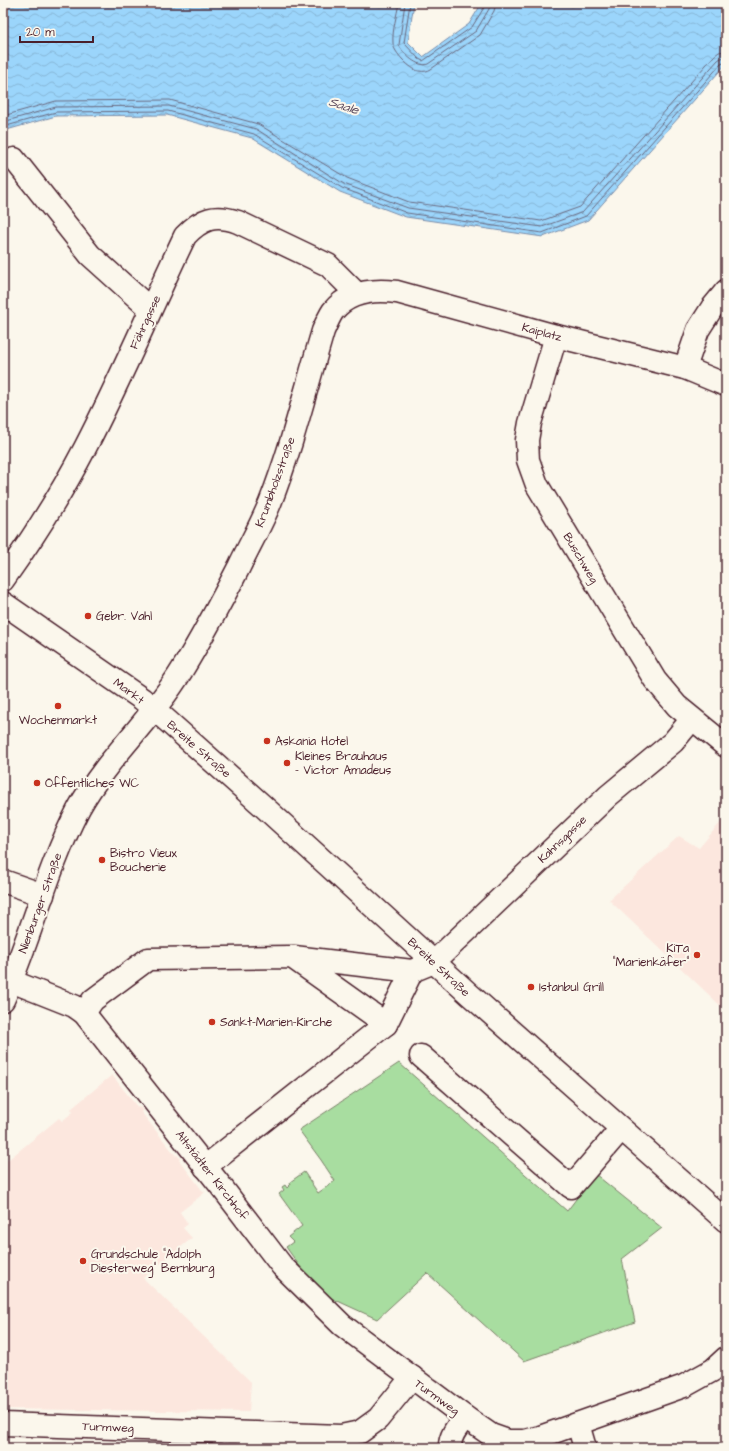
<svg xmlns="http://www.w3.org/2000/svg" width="729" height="1451" font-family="'Architects Daughter',sans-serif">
<defs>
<pattern id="water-waves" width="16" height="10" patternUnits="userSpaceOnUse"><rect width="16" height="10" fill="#9bd5fb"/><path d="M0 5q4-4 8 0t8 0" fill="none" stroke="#87b6d7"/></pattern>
</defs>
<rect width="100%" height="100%" fill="#fbf7ec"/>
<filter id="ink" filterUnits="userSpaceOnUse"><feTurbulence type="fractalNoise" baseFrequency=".025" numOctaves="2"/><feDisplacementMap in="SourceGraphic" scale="8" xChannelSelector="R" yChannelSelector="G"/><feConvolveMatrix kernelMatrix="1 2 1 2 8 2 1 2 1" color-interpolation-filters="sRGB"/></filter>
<g filter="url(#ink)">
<g fill="#fce7de">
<polygon points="726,816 726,1011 609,900 679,836 699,848"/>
<polygon points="112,1075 138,1108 140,1107 143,1110 141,1112 176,1156 177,1155 180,1158 179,1160 202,1190 205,1192 203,1194 180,1212 188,1224 183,1228 192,1238 143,1278 251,1382 249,1412 3,1409 3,1164 59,1118 62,1121 73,1112 71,1109"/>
</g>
<polygon fill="#a8dda0" stroke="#797e66" points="399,1063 567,1211 595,1174 662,1228 622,1259 635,1322 524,1361 427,1273 377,1319 318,1292 286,1247 293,1242 288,1237 302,1226 279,1194 284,1190 282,1187 285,1185 287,1188 291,1184 290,1182 304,1172 318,1193 335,1181 321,1160 299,1130"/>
<polygon fill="url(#water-waves)" stroke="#7b8ca8" points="3,3 414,3 408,42 423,57 469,24 482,3 726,3 726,64 588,220 543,237 406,217 340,192 252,138 167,115 56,116 3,131"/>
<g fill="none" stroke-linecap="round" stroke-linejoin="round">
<g stroke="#6a687e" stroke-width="1">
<path d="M 399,3 C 397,15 392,30 393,43 C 393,52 411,70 419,71 C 424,72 428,71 431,69 L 480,35 L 494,11 L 496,3"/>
<path d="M 405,3 L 399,45 C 403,54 418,68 428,64 L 476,31 L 489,9 L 490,3"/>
<polyline points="410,3 404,43 419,59 423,61 472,27 485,6 485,3"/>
<polyline points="3,116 56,101 170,100 258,124 347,178 409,202 541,221 580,207 714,56 719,52 726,51"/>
<polyline points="3,122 56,107 169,106 256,129 344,184 408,208 542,227 583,212 718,60 721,58 726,57"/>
<polyline points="3,127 56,112 168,111 254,134 342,188 407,213 542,233 586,216 721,64 726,62"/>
</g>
<defs>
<g id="minor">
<polyline points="14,159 90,255 150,309"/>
<polyline points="556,336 530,423 527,440 528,460 537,485 655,680 677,706 726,746"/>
<polyline points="685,368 698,330 712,308 726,291"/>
<path d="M 3,580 C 33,538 61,494 85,448 C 121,379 151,307 185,236 C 202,218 215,214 238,222 L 328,265 L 357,294"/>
<polyline points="3,603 142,699 154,709 263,806 469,994 726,1221"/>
<polyline points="3,881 43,895"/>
<polyline points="294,957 412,971 434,962 608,796 673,742 692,719"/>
<polyline points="11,981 74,1006 84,1013 220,1185 282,1266 342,1325 465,1417 491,1435 508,1441 525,1441 540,1437 684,1386 713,1370 726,1358"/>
<path d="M 3,1000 C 31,937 47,869 79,808 C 106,759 153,718 182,670 C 203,636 221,602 239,567 C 249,546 261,525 270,503 C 292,447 306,388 323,331 C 326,324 329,317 333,311 C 349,291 374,289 397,292 L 556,336 L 685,368 L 726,385"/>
<polyline points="84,1013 93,1000 148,959 292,957 386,1024 205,1167"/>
<polyline points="386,1024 412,971"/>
<polyline points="421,1056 571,1187 621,1129"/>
<polyline points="3,1424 341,1436 360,1432 378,1419 412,1377"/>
<polyline points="578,1424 585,1448"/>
<path d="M 450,1448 C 449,1436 458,1426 465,1417"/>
</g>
</defs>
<use href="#minor" stroke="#4a1f2b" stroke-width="25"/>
<use href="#minor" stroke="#fbf7ec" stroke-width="22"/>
</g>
</g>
<g fill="#c8321e" stroke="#fbf7ec" stroke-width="1.5">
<circle cx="88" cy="616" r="4"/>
<circle cx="58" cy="706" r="4"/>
<circle cx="267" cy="741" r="4"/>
<circle cx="287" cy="763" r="4"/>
<circle cx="37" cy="783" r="4"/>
<circle cx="102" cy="860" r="4"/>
<circle cx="697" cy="955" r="4"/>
<circle cx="531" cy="987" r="4"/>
<circle cx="212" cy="1022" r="4"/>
<circle cx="83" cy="1261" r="4"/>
</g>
<g text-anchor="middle" stroke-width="4" stroke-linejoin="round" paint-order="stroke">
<g font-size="12" fill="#4a1f2b" stroke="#fbf7ec">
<text transform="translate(145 322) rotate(-65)" y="4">Fährgasse</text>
<text transform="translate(542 332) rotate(15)" y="4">Kaiplatz</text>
<text transform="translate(275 482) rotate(-70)" y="4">Krumbholzstraße</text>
<text transform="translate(581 558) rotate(59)" y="4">Buschweg</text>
<text transform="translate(129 691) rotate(36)" y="4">Markt</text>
<text transform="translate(199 749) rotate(41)" y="4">Breite Straße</text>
<text transform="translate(562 839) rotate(-44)" y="4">Kahnsgasse</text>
<text transform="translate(40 903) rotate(-70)" y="4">Nienburger Straße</text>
<text transform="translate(439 967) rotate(43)" y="4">Breite Straße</text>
<text transform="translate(212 1175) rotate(52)" y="4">Altstädter Kirchhof</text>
<text transform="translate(437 1397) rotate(36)" y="4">Turmweg</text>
<text transform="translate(108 1427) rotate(2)" y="4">Turmweg</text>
</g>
<g font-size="12" fill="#4a1f2b" stroke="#fbf7ec" text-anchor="start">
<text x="96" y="620">Gebr. Vahl</text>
<text x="58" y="724" text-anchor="middle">Wochenmarkt</text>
<text x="275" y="745">Askania Hotel</text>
<text x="295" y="760">Kleines Brauhaus<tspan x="295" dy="14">- Victor Amadeus</tspan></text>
<text x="45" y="787">Öffentliches WC</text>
<text x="110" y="857">Bistro Vieux<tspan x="110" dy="14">Boucherie</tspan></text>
<text x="689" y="952" text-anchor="end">KiTa<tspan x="689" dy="14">"Marienkäfer"</tspan></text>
<text x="539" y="991">Istanbul Grill</text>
<text x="220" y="1026">Sankt-Marien-Kirche</text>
<text x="91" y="1258">Grundschule "Adolph<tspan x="91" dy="14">Diesterweg" Bernburg</tspan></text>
</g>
<g font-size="13" font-style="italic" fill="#5e4c5f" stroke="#fbf7ec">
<text transform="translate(344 105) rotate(18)" y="5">Saale</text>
</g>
</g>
<rect width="729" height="1451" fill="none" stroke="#fbf7ec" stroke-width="16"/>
<rect x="8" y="8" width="713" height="1435" fill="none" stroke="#4a1f2b" stroke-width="1.5" filter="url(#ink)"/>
<path d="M20 36v6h73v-6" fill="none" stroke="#4a1f2b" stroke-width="2"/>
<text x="26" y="36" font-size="12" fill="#4a1f2b" stroke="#fbf7ec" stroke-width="3" paint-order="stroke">20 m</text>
</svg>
